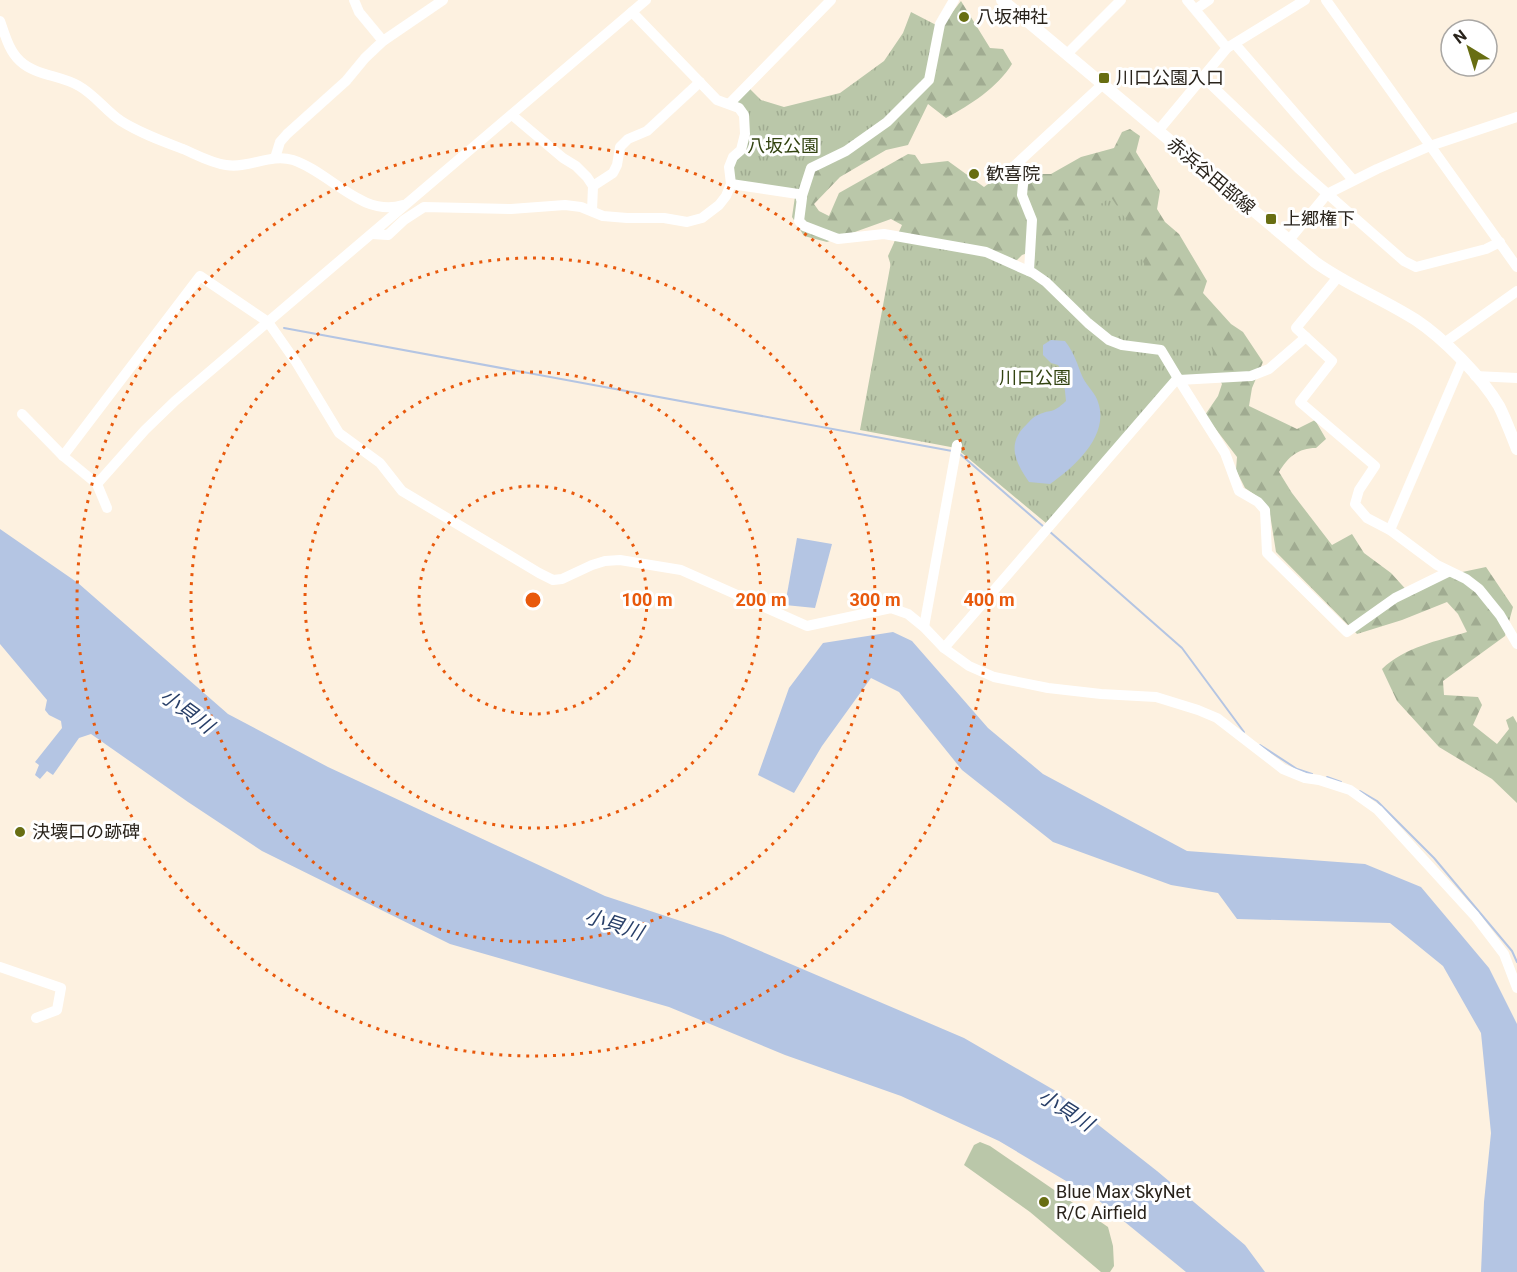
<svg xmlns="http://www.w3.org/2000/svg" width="1517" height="1272" font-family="Roboto,'Noto Sans JP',sans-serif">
<defs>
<pattern id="forest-firs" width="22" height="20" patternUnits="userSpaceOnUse" patternTransform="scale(1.5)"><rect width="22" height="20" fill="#bac7a9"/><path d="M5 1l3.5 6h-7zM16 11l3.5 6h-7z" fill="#a0ab91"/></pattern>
<pattern id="park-tufts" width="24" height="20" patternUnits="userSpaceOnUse" patternTransform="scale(1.5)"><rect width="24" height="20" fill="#bac7a9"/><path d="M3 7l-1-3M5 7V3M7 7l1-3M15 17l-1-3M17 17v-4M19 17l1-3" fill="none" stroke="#a0ab91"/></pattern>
</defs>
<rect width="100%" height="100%" fill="#fdf1e0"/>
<path fill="url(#forest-firs)" d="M 961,1 L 990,48 L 1003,49 L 1012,64 C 997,88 970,105 946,118 L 928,104 L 908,145 L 886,150 L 840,177 L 814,204 L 819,211 L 829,216 L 839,193 L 908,154 L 915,155 L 921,164 L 948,161 L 984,187 L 1002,174 L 1051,174 L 1081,157 L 1114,148 L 1122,132 L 1130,129 L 1140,136 L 1136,152 L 1160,191 L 1157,209 L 1165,222 L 1179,234 L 1207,281 L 1203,293 L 1231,324 L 1243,332 L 1263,362 L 1252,388 L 1249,406 L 1297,429 L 1315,420 L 1326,439 L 1316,448 C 1298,448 1288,457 1279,472 L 1292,493 L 1332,545 L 1352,534 L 1364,553 L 1391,573 L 1411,595 L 1448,575 L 1486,567 L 1513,607 L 1505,636 L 1443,681 L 1444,695 L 1478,697 L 1482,705 L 1473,725 L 1497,744 L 1509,729 L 1506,720 L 1513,716 L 1517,723 L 1517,803 L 1492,779 L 1439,747 L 1397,701 L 1382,669 C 1405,647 1437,641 1467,632 L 1458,614 L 1447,602 L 1402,620 L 1357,634 L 1276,552 L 1269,508 L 1261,499 L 1245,488 L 1236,470 L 1237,457 L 1205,415 L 1218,396 L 1222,384 L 1211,366 L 1036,250 L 1022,255 L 1004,273 L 891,266 L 888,256 L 902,225 L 891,219 L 827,242 L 804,236 L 792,217 L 797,183 L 927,45 Z"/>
<g fill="url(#park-tufts)">
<polygon points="911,12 940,27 929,76 886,121 811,168 802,198 731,184 733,157 747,136 736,102 750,89 761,100 784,107 840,93 884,61 903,33"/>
<polygon points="1111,197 1129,224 1146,269 1177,312 1204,321 1220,376 1179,380 1046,523 956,448 860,430 896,235 969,248 1032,273 1030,237 1055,235"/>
</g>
<polygon fill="#bac7a9" points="980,1142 990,1146 1108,1227 1113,1246 1114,1266 1110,1272 1101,1272 1030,1212 964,1165 974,1145"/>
<g fill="#b4c5e3">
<path d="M 1051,340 L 1065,341 C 1075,354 1077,364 1083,378 C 1087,386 1096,394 1098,402 C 1110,436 1074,467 1050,484 L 1029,482 C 1015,462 1006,443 1027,424 C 1030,421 1034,416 1038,415 C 1053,408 1051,415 1066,401 L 1063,372 L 1058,365 L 1051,363 L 1043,355 L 1043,345 Z"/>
<polygon points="0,529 78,583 228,714 328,767 605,896 723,935 964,1038 1054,1090 1157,1171 1245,1245 1265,1272 1186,1272 1098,1200 999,1141 901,1096 785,1055 669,1007 450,944 262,851 188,802 91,734 79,738 53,775 47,771 40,779 35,775 39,765 35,762 62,728 61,721 49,715 45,710 47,700 0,644"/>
<polygon points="797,538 832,544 815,608 785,605"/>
<polygon points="893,632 912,641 988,728 1043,774 1187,851 1365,864 1421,887 1489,968 1517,1024 1517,1272 1481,1272 1484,1202 1491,1133 1481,1033 1443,966 1390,923 1237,919 1218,893 1171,885 1053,842 962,770 899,692 871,678 822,746 794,793 758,775 789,688 823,643"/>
</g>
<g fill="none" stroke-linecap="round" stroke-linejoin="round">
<g stroke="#b4c5e3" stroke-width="2">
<polyline points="284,328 952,451"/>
<polyline points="960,454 1044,527"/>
<polyline points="1049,531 1182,648 1244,732"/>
<polyline points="1260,745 1297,769 1312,774"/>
<polyline points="1327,777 1341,782"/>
<polyline points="1360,791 1377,801 1434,858 1512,951 1517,962"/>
</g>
<g stroke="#fff" stroke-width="10">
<polyline points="354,0 359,12 383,41"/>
<polyline points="1187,0 1227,48"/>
<polyline points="1326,0 1517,267"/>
<polyline points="1196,9 1209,0"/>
<path d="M 0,21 C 5,35 9,51 20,61 C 36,76 61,75 79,86 C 95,95 106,111 121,121 C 140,133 162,141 183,149 C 197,155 211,163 226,165 C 249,169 270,153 293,160 C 330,172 362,218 403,205"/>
<polyline points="1235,44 1353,180"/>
<polyline points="1067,54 1121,0"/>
<polyline points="1203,77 1298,168 1404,261 1416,267 1486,249 1500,242"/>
<polyline points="730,103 831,0"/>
<polyline points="512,115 563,158 576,166 587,177 593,186 592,211"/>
<polyline points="1158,131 1227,48 1305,0"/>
<polyline points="275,158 280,142 287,134 346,81 365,58 383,41 443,0"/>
<polyline points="1020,163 1024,174 1022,195 1032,220 1029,271"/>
<polyline points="1011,169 1103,84"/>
<polyline points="731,184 798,194 802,198 799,221 804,226 838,239 884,234 986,252 1033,273 1046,282 1088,323 1109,340 1122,345 1161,350 1179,380 1251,376 1269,369 1306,337"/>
<polyline points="593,186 613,173 617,165 620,147 628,139 647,131 700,82"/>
<polyline points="801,199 811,168 846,151 887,122 929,80 940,24 954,0"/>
<polyline points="372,234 388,235 404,220 424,207 511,209 565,205 581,207 603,216 627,218 664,218 687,222 702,218 719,205 726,196 731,184 729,167 733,157 741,150 745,134 744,115 739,108 717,100 632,12"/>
<polyline points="1289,240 1327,194 1377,169 1430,146 1517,117"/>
<polyline points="1338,277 1296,328 1332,361 1300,402 1375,466 1359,490 1355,504 1367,518 1390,530 1437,565 1466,579 1479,589 1500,615 1517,644"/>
<polyline points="1444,343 1517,291"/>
<polyline points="1475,376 1517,378"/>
<polyline points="22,414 63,456 97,484 107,508"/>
<polyline points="63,456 200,276 268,322 296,362 339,433 380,463 402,491 539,573 553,580 562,579 592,565 605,561 620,560 681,570 807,626 891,608 908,614 924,627 944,648 969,666 994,677 1048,688 1101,694 1156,697 1198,710 1217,718 1283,769 1305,778 1319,780 1350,790 1378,810 1475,916 1504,954 1517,988"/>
<polyline points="97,484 145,430 175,401 646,0"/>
<polyline points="1390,530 1462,362"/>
<polyline points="924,627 957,445"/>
<polyline points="944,648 1176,380 1179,380 1225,453 1239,491 1258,502 1265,510 1267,553 1347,632 1395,598 1448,572"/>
<polyline points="0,967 61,988 57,1010 36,1018"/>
</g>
<path stroke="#fff" stroke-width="12" d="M 1002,0 L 1315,262 C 1347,285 1383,299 1416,320 C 1443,338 1482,377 1499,406 C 1506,420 1511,434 1517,449"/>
</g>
<g fill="none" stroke="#e8590c" stroke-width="3" stroke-dasharray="3 6">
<circle cx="533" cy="600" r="114"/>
<circle cx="533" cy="600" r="228"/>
<circle cx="533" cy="600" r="342"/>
<circle cx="533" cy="600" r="456"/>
</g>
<g fill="#686e12" stroke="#fff" stroke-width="2">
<circle cx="964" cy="17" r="6"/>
<rect x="1098" y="72" width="12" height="12" rx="3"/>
<circle cx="974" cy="174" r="6"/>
<rect x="1265" y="213" width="12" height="12" rx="3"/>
<circle cx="20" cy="832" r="6"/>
<circle cx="1044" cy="1202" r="6"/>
</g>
<g text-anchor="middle" stroke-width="6" stroke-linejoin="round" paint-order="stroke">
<g font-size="18" fill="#29231b" stroke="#fff" text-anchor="start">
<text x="976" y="23">八坂神社</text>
<text x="1116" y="84">川口公園入口</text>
<text x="986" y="180">歓喜院</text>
<text x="1283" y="225">上郷権下</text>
<text x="32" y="838">決壊口の跡碑</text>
<text x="1056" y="1198">Blue Max SkyNet<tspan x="1056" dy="21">R/C Airfield</tspan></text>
</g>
<g font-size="18" fill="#324310" stroke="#fff">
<text x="783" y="152">八坂公園</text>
<text x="1035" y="384">川口公園</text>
</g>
<g font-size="18" fill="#29231b" stroke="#fff">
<text transform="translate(1211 176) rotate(40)" y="6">赤浜谷田部線</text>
</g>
<g font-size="20" font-style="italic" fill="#283f68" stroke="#fff">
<text transform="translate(187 711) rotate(36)" y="7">小貝川</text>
<text transform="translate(614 924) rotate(18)" y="7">小貝川</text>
<text transform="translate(1066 1110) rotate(32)" y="7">小貝川</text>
</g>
</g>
<circle cx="533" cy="600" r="9" fill="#e8590c" stroke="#fff" stroke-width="3"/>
<g font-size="18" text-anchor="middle" font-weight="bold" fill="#e8590c" stroke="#fff" stroke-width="6" stroke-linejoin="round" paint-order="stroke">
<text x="647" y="606">100 m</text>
<text x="761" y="606">200 m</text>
<text x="875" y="606">300 m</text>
<text x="989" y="606">400 m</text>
</g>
<g transform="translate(1469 48) rotate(322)"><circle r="28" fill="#ffffff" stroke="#a9a7a4" stroke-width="1.5"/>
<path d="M0-4.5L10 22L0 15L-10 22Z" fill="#686e12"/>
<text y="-9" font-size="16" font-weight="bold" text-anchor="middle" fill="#29231b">N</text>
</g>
</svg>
